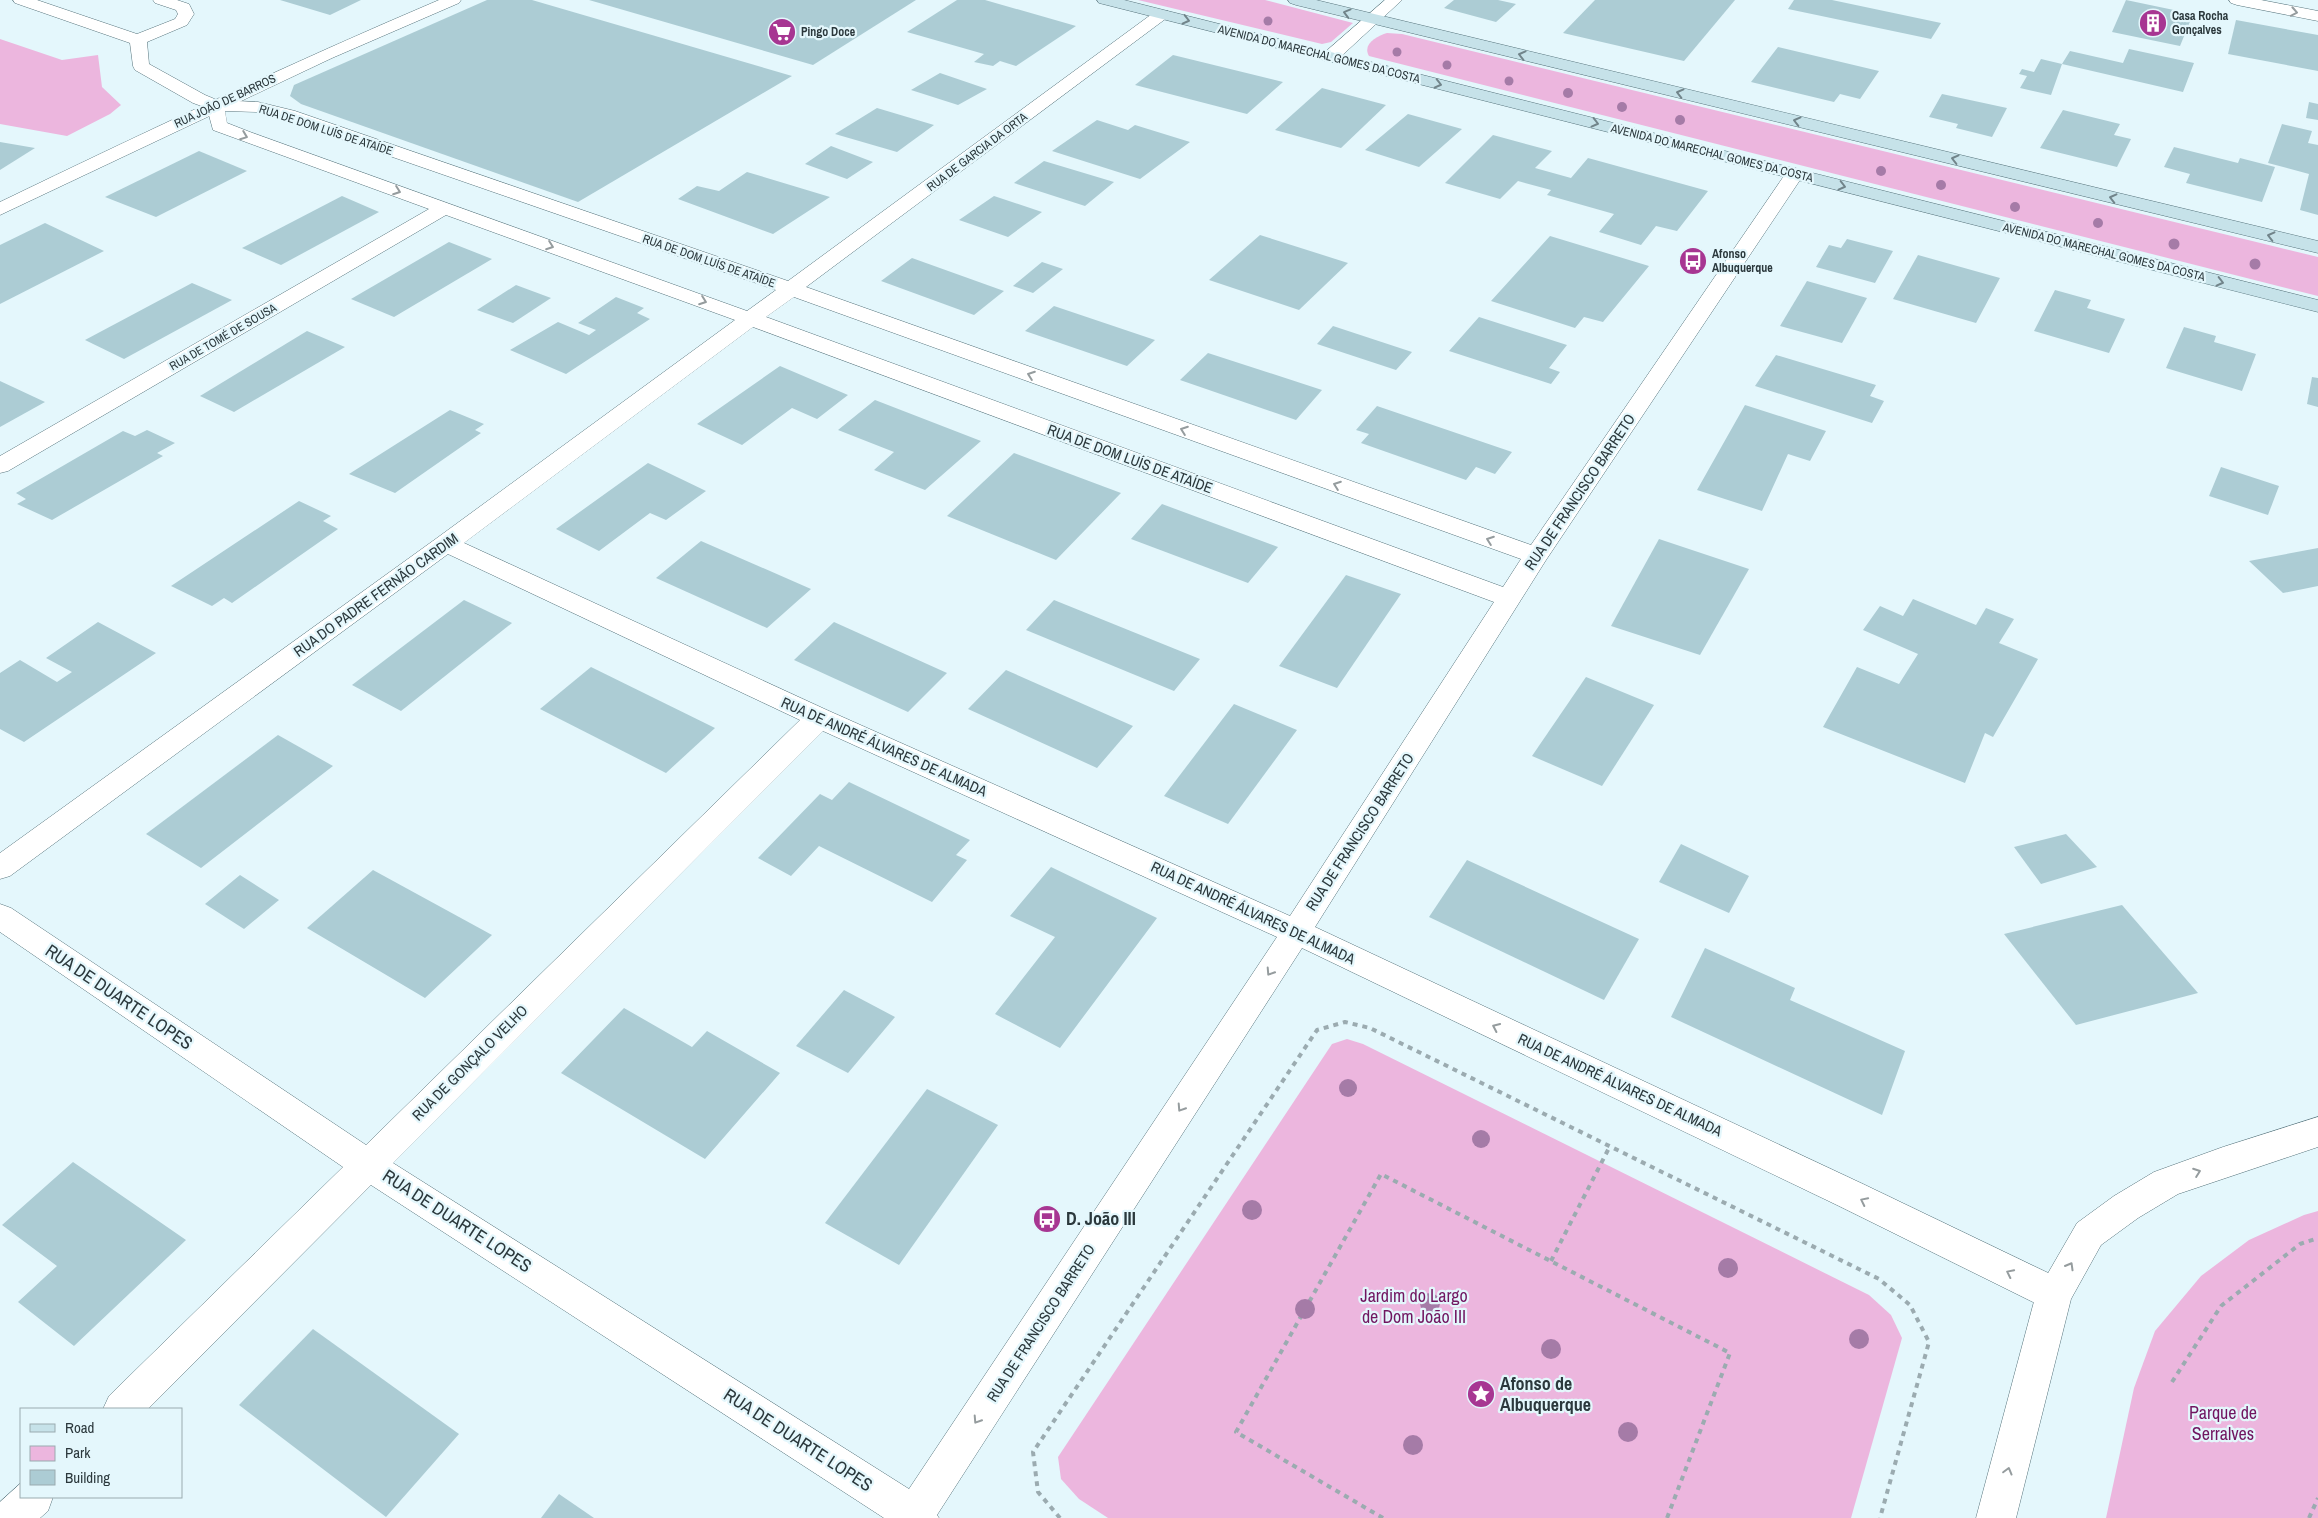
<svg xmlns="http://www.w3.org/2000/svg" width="2318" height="1518" font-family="'Archivo Narrow',sans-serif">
<rect width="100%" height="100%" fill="#e4f7fc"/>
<g fill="#ecb6de">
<polygon points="1138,0 1265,0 1353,23 1331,42 1322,44"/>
<path d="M 1387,33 L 1402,34 L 2318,257 L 2318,296 L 1369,56 C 1362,44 1377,36 1387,33 Z"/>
<polygon points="0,39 62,60 98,55 102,87 121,105 110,114 67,136 0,124"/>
<polygon points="1347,1039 1363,1044 1869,1295 1891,1315 1902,1338 1851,1518 1108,1518 1079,1499 1061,1479 1058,1457 1332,1044"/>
<polygon points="2318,1211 2318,1518 2106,1518 2134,1388 2155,1331 2201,1276 2249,1240 2304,1215"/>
</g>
<g fill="#acccd4">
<polygon points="280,0 361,0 330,15"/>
<polygon points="487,0 532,0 792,76 578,202 301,104 290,96 294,85"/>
<polygon points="589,0 916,0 813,65"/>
<polygon points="957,0 985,0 1076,26 1016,66 1000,61 993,66 974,62 984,54 907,32"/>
<polygon points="1454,0 1498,0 1516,4 1496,22 1444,8"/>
<polygon points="1595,0 1735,0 1684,61 1563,33"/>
<polygon points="1794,0 1832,0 1941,23 1931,39 1788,9"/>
<polygon points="2126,0 2193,14 2180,46 2112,32"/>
<polygon points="2236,20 2318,35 2318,71 2228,54"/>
<polygon points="1778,47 1879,71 1860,99 1840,94 1834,102 1751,82"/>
<polygon points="2129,49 2194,63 2183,92 2062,64 2070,51 2123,63"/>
<polygon points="1173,55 1283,82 1247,114 1135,85"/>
<polygon points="2041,59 2062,64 2051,95 2020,88 2027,76 2019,74 2022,69 2034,72"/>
<polygon points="940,73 987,89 958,105 911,90"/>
<polygon points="1322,88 1386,105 1341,148 1275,130"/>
<polygon points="1942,94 2007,108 1992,137 1956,128 1958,124 1929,117"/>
<polygon points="2309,102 2318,104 2318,120 2306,118"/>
<polygon points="877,108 934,125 897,152 835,134"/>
<polygon points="2063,110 2120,124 2114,135 2131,139 2117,167 2040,148"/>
<polygon points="1408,114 1462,129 1419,167 1365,150"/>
<polygon points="1097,120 1128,130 1135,125 1190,142 1140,179 1052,151"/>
<polygon points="2282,124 2312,131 2308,143 2318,145 2318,215 2300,210 2309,174 2268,163"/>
<polygon points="1493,135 1552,151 1535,168 1571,178 1588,158 1708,191 1677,231 1656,226 1641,245 1599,232 1614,214 1547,195 1551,190 1518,181 1500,199 1445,183"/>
<polygon points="0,142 35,148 0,170"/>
<polygon points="831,146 873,162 847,179 805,164"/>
<polygon points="2174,147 2238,163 2240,158 2275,167 2262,202 2186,183 2190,174 2164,167"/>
<polygon points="199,151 247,171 156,217 105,197"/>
<polygon points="1044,161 1114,182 1085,206 1014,183"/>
<polygon points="747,172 830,197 773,234 678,199 697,186 719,191"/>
<polygon points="342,196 379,212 281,265 242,248"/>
<polygon points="994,196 1042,212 1008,237 959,220"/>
<polygon points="45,223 104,251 0,304 0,245"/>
<polygon points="1260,235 1348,263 1299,310 1209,280"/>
<polygon points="1550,236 1649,266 1603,322 1584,317 1575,328 1491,301"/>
<polygon points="1847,239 1893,251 1875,283 1816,267 1829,245 1841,248"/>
<polygon points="449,242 492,259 394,317 351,299"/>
<polygon points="1918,255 2000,278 1976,323 1893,299"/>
<polygon points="912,258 1004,291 974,315 881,281"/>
<polygon points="1042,262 1063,269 1033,293 1013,286"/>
<polygon points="1807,281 1867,298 1842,343 1780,326"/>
<polygon points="192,283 232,300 124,359 85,340"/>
<polygon points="516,285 551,298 513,323 477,310"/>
<polygon points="2055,290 2091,300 2087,308 2125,319 2109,353 2034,331"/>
<polygon points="616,297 644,308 637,313 650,319 566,374 510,350 558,322 589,335 596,330 578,323"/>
<polygon points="1054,306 1155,340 1127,366 1025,331"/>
<polygon points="1479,317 1567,345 1549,368 1560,372 1551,384 1449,351"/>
<polygon points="1333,326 1412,352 1396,370 1317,344"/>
<polygon points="2184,327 2216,336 2214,342 2256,354 2242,391 2166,368"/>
<polygon points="307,331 345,347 234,412 200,396"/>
<polygon points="1208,353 1322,390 1296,420 1180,380"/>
<polygon points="1776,355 1876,385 1870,396 1884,401 1872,423 1755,386"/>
<polygon points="780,366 848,395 817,419 792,408 742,445 697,424"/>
<polygon points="2312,377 2318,378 2318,407 2307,404"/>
<polygon points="0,381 45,402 0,427"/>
<polygon points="875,400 981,441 925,490 874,470 894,452 838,430"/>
<polygon points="1745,405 1826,431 1810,461 1788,454 1762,511 1697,490"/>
<polygon points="1377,406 1512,452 1495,474 1476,467 1466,480 1361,443 1369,434 1356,430"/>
<polygon points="450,410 484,424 475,430 481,433 395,493 349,474"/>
<polygon points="147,430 175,443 157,453 163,456 52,520 17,504 26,499 16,493 123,431 135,436"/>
<polygon points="1014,453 1121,493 1056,560 947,516"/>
<polygon points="648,463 706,491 666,520 650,513 599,551 556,529"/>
<polygon points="2221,467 2279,486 2268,515 2209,496"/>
<polygon points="299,501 331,516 323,521 338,529 232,603 224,598 212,606 171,586"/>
<polygon points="1162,504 1278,547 1248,583 1131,539"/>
<polygon points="1659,539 1749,569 1700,655 1611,626"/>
<polygon points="701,541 811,589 767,628 656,578"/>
<polygon points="2318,548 2318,586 2283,593 2249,561"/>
<polygon points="1346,575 1401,594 1337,688 1279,666"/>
<polygon points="1913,599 1976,625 1986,608 2014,619 1999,643 2038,659 1993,737 1985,733 1965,783 1823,727 1857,667 1899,684 1918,654 1863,630 1880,606 1903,616"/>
<polygon points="464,600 512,623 401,711 352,685"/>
<polygon points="1054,600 1200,659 1174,691 1026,630"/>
<polygon points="98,622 156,653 24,742 0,729 0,673 20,660 57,682 72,672 46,658"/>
<polygon points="834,622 947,673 908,712 794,660"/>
<polygon points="591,667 715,728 666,773 540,709"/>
<polygon points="1006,670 1133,726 1097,768 968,709"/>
<polygon points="1586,677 1654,705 1602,786 1532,756"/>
<polygon points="1234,704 1297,730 1228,824 1164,796"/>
<polygon points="278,735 333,766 201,868 146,834"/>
<polygon points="849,782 970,840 956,855 967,860 932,902 819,846 791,876 758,858 820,794 832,800"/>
<polygon points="2066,834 2097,867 2041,884 2014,847"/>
<polygon points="1681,844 1749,876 1729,913 1659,882"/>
<polygon points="1467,860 1639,939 1604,1000 1429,917"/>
<polygon points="1051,867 1157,918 1060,1048 995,1014 1055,937 1010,916"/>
<polygon points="373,870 492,935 425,998 307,928"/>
<polygon points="240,875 279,900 244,929 205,904"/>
<polygon points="2122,905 2198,993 2076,1025 2004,934"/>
<polygon points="1705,948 1795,988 1790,1000 1905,1051 1882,1115 1671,1017"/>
<polygon points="844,990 895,1017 848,1073 796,1046"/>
<polygon points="624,1008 692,1047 707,1031 780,1073 705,1159 561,1073"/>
<polygon points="927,1089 998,1125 899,1265 825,1223"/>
<polygon points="73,1162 186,1240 74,1346 18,1302 57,1266 2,1225"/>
<polygon points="313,1329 459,1434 386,1517 239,1405"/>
<polygon points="559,1494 594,1518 541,1518"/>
</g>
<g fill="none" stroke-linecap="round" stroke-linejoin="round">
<defs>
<g id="minor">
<path d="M 13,0 L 37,0 L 137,34 L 175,19 L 178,14 L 176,10 L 155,3 L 153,0 L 177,0 L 189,4 L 194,14 L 187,25 L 147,42 L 149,64 L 205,95 L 217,100 L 258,102 L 295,111 L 788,281 L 1156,11 L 1168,11 L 1170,14 L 1168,17 L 806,287 L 1531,545 L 1788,170 L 1795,168 L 1802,170 L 1804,174 L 1546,560 L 1315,927 L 1863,1184 L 2067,1282 L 2072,1294 L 2067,1306 L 2054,1311 L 2041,1306 L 1839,1206 L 1302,948 L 937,1515 L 939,1518 L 884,1518 L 371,1185 L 148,1409 L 103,1409 L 109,1396 L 343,1167 L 0,932 L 0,904 L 11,908 L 366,1145 L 800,720 L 448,554 L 10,876 L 0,879 L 0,853 L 437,538 L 735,320 L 446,215 L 8,471 L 0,473 L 0,456 L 429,209 L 213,130 L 207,108 L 193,103 L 135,70 L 133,66 L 130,43 L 15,3 ZM 225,111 L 258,112 L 283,119 L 776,290 L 747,311 L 250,132 L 227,123 ZM 794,297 L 1521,559 L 1503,587 L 766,317 ZM 753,327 L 1494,602 L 1290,916 L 829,711 L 464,543 ZM 823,731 L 1277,937 L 909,1489 L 393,1163 Z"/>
<polygon points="1385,0 1402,0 1336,61 1324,61 1322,57 1324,53"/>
<polygon points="2229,0 2261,0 2318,11 2318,21 2237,5 2231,3"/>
<polygon points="21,1483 21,1497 53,1497 48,1511 40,1518 0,1518 0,1502"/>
</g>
<g id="tertiary">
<path d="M 439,0 L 461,0 L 459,3 L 332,58 L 0,215 L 0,202 C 145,132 291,63 439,0 Z"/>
<polygon points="2318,1117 2318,1147 2178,1194 2138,1218 2101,1245 2071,1299 2016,1518 1976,1518 2036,1294 2077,1223 2114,1196 2154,1172 2223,1147"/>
</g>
<g id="secondary">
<polygon points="1097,0 1124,0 2318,300 2318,312 1099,3"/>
<polygon points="1288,0 1316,0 2318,241 2318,253 1296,5 1290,3"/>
</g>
</defs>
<use href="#minor" stroke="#57747c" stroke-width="1"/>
<use href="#tertiary" stroke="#57747c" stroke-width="1"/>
<use href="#secondary" stroke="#57747c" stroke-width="1"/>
<g stroke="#9babb0" stroke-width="4" stroke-dasharray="5 5" stroke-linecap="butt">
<polyline points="1551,1261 1610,1146"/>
<polyline points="2172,1382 2221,1306 2300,1244 2318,1238"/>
<polyline points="1060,1518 1038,1492 1033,1452 1317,1030 1345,1022 1370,1028 1879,1279 1910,1305 1929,1342 1880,1518"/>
<polyline points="1383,1518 1236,1432 1381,1174 1730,1353 1667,1518"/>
<polyline points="2309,1518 2318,1498"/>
</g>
<use href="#minor" fill="#fff" fill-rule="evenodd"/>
<use href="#tertiary" fill="#fff" fill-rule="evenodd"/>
<use href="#secondary" fill="#c6e2e9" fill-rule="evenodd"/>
</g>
<g fill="#a57ba7">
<circle cx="1268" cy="21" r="4.5"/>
<circle cx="1397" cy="52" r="4.5"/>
<circle cx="1447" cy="65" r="4.5"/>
<circle cx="1509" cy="81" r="4.5"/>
<circle cx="1568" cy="93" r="5"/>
<circle cx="1622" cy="107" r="5"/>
<circle cx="1680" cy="120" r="5"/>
<circle cx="1881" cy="171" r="5"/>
<circle cx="1941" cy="185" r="5"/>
<circle cx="2015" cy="207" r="5"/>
<circle cx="2098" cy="223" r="5"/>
<circle cx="2174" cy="244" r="5.5"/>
<circle cx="2255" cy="264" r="5.5"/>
<circle cx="1348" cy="1088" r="9"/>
<circle cx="1481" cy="1139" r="9"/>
<circle cx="1252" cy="1210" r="10"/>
<circle cx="1728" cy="1268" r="10"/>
<circle cx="1430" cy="1303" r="10"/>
<circle cx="1305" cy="1309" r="10"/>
<circle cx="1859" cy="1339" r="10"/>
<circle cx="1551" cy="1349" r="10"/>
<circle cx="1628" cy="1432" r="10"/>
<circle cx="1413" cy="1445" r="10"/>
</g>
<defs><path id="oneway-chevron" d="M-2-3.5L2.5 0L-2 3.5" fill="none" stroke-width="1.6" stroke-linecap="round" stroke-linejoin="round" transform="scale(1.25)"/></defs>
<g stroke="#959c9e">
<use href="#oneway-chevron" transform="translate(2294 12) rotate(11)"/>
<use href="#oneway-chevron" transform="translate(244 136) rotate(21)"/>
<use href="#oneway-chevron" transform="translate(397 191) rotate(20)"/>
<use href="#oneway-chevron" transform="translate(550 246) rotate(20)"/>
<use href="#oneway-chevron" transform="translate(703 301) rotate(20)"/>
<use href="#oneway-chevron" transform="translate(1031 375) rotate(-160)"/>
<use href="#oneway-chevron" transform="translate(1184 430) rotate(-160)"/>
<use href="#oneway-chevron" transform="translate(1337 485) rotate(-160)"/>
<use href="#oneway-chevron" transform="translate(1490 540) rotate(-160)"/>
<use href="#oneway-chevron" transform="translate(1270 972) rotate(123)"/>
<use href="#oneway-chevron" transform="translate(1496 1027) rotate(-155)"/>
<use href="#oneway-chevron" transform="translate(1181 1108) rotate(123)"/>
<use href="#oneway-chevron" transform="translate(2197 1172) rotate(-20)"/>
<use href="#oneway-chevron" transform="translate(1864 1201) rotate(-154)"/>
<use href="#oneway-chevron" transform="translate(2070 1266) rotate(-60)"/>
<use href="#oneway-chevron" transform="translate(2010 1273) rotate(-154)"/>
<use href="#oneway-chevron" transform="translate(977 1420) rotate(123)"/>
<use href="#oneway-chevron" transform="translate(2008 1471) rotate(-75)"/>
</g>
<g stroke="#71848a">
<use href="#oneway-chevron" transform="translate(1347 13) rotate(-165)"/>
<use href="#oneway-chevron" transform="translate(1186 20) rotate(14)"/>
<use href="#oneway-chevron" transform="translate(1522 55) rotate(-166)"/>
<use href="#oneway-chevron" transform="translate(1438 84) rotate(14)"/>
<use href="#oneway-chevron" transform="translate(1680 93) rotate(-166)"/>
<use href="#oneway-chevron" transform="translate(1797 121) rotate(-166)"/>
<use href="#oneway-chevron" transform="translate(1595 123) rotate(14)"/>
<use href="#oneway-chevron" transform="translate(1955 159) rotate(-166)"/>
<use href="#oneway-chevron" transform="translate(1842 186) rotate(14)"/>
<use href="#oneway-chevron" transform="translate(2113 198) rotate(-166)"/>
<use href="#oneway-chevron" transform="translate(2271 236) rotate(-166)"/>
<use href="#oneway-chevron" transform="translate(2220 282) rotate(14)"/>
</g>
<defs>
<symbol id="building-disc" viewBox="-11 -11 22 22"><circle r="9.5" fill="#a73692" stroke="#e4f7fc"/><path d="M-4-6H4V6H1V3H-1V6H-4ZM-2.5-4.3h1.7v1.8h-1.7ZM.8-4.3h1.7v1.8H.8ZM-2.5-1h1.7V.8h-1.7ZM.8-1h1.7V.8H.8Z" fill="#fff"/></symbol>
<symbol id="supermarket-disc" viewBox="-11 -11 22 22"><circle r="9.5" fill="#a73692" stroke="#e4f7fc"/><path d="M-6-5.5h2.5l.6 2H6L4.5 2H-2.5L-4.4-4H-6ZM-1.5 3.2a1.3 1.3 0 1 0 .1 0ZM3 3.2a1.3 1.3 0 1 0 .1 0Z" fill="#fff"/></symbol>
<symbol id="bus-disc" viewBox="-11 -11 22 22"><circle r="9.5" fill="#a73692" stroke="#e4f7fc"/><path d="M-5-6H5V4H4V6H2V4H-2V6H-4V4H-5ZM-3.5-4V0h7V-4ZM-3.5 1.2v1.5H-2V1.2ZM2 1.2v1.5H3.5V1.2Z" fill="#fff"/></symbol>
<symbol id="sight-disc" viewBox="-11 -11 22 22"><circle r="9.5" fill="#a73692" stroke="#e4f7fc"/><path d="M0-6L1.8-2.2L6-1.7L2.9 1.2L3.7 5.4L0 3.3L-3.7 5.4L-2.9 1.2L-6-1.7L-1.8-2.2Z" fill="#fff"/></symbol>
</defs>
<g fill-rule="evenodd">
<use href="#building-disc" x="2137" y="7" width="32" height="32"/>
<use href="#supermarket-disc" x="766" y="16" width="32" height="32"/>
<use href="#bus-disc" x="1677" y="245" width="32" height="32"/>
<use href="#bus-disc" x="1031" y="1203" width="32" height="32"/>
<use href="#sight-disc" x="1465" y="1378" width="32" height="32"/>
</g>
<g text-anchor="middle" stroke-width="4.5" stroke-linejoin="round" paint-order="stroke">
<g font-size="12" font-weight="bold" fill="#2b383c" stroke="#e4f7fc" text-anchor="start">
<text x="2172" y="20">Casa Rocha<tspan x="2172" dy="14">Gonçalves</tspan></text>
<text x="801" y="36">Pingo Doce</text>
<text x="1712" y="258">Afonso<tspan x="1712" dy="14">Albuquerque</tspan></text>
</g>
<g font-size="12" fill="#2b383c" stroke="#e4f7fc">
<text transform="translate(1319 54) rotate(14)" y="4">AVENIDA DO MARECHAL GOMES DA COSTA</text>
<text transform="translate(225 101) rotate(-25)" y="4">RUA JOÃO DE BARROS</text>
<text transform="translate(326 130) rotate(18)" y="4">RUA DE DOM LUÍS DE ATAÍDE</text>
<text transform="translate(977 152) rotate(-37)" y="4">RUA DE GARCIA DA ORTA</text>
<text transform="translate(1712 153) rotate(14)" y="4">AVENIDA DO MARECHAL GOMES DA COSTA</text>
<text transform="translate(2104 252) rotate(14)" y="4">AVENIDA DO MARECHAL GOMES DA COSTA</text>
<text transform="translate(709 261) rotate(19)" y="4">RUA DE DOM LUÍS DE ATAÍDE</text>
<text transform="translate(223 337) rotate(-30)" y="4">RUA DE TOMÉ DE SOUSA</text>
</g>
<g font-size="15" fill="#2b383c" stroke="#e4f7fc">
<text transform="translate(1130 459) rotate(20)" y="5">RUA DE DOM LUÍS DE ATAÍDE</text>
<text transform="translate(1580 492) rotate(-56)" y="5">RUA DE FRANCISCO BARRETO</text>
<text transform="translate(376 595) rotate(-36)" y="5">RUA DO PADRE FERNÃO CARDIM</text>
<text transform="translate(884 747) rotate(24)" y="5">RUA DE ANDRÉ ÁLVARES DE ALMADA</text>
<text transform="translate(1360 832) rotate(-57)" y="5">RUA DE FRANCISCO BARRETO</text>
<text transform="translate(1253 913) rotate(25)" y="5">RUA DE ANDRÉ ÁLVARES DE ALMADA</text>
<text transform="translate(470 1063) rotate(-45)" y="5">RUA DE GONÇALO VELHO</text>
<text transform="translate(1620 1085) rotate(25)" y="5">RUA DE ANDRÉ ÁLVARES DE ALMADA</text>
<text transform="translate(1041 1323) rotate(-57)" y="5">RUA DE FRANCISCO BARRETO</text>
</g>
<g font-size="18" fill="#2b383c" stroke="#e4f7fc">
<text transform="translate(119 997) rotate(34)" y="6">RUA DE DUARTE LOPES</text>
<text transform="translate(457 1221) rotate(33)" y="6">RUA DE DUARTE LOPES</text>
<text transform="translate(798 1440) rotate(33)" y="6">RUA DE DUARTE LOPES</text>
</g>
<g font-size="18" font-weight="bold" fill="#2b383c" stroke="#e4f7fc" text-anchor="start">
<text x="1066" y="1225">D. João III</text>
<text x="1500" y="1390">Afonso de<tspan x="1500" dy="21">Albuquerque</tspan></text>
</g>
<g font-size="18" fill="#711661" stroke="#e4f7fc">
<text x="1414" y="1302">Jardim do Largo<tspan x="1414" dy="21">de Dom João III</tspan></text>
<text x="2223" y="1419">Parque de<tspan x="2223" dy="21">Serralves</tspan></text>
</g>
</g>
<rect x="20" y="1408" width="162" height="90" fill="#e4f7fc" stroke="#9aabaf"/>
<rect x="30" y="1424" width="25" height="8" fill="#c6e2e9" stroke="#9aabaf"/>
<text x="65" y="1433" font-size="15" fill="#2b383c">Road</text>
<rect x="30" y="1446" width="25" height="15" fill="#ecb6de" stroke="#9aabaf"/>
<text x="65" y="1458" font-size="15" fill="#2b383c">Park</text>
<rect x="30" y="1470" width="25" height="15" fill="#acccd4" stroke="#9aabaf"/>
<text x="65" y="1483" font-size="15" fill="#2b383c">Building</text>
</svg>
